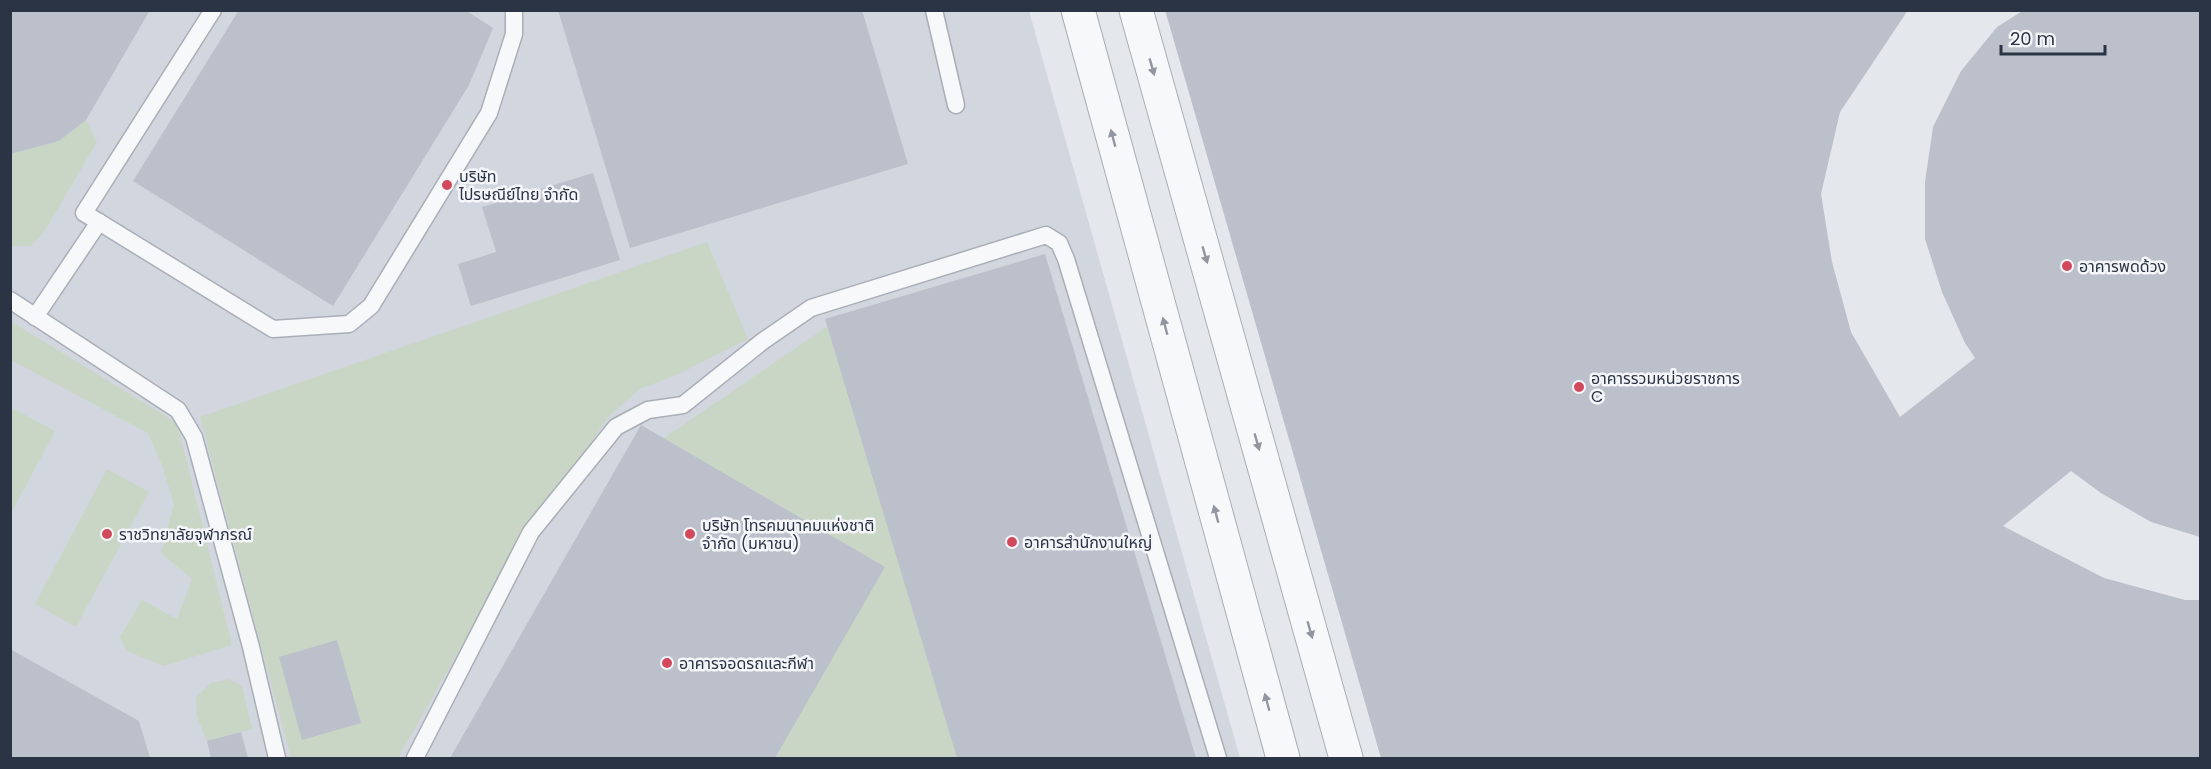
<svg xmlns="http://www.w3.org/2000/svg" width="2211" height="769" font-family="Poppins,'Noto Sans Thai',sans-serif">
<rect width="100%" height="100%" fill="#e4e7ec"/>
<polygon fill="#d2d6de" points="10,11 1029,11 1240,758 11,758"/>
<g fill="#c9d6c5">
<polygon points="86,120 97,142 44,232 31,246 11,246 11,154 59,141"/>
<polygon points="707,242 748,339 681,373 640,389 608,417 502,575 398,758 291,758 200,417"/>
<polygon points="10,321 177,423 232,645 163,666 127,651 120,637 142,600 177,619 192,579 161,553 174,504 162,465 148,433 11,360"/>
<polygon points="828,326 957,758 470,758 664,438"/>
<polygon points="14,409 55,431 11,513 10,415"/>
<polygon points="107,469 149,492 76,627 35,604"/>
<polygon points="229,679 242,686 252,729 207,741 197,716 196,697 211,683"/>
</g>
<g fill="#bbc0ca">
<polygon points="10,10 150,10 86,120 59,141 10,154"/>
<polygon points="239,10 465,10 493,28 469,85 333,306 133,181"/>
<polygon points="558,10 862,10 908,164 630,248"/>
<polygon points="1165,10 1908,10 1840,112 1821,194 1832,262 1851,332 1900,417 1975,358 1965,343 1942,292 1925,239 1925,182 1933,127 1961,71 1997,27 2024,10 2200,10 2200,537 2151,522 2101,493 2071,471 2003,526 2104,578 2185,600 2200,600 2200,758 1381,758"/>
<polygon points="593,173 620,260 471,306 458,264 496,252 482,207"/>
<polygon points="1045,254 1196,758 957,758 825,319"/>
<polygon points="641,425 885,567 775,758 450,758"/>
<polygon points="337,640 361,723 302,740 279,657"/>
<polygon points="10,649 139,721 150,758 10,758"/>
<polygon points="241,732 248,758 211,758 207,741"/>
</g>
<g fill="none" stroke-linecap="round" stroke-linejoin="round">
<defs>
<g id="lane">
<polyline points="934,10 956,105"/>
<polyline points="99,222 273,329 349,324 371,306 489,113 514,34 514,10"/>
<polyline points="10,300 178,410 194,437 251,647 277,758"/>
<polyline points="35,317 99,222 84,213 213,10"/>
<polyline points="415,758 531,532 616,427 648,410 683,405 763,341 811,308 1046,235 1059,243 1066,259 1218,758"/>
</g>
<g id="street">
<polyline points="1078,10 1283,758"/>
<polyline points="1136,10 1346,758"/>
</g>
</defs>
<use href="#lane" stroke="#a9aeb7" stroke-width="19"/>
<use href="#street" stroke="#a9aeb7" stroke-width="35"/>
<use href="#lane" stroke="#f7f8fa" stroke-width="16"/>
<use href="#street" stroke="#f7f8fa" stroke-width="33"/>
</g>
<defs><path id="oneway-solid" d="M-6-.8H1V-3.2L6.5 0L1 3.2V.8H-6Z" transform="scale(1.5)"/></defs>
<g fill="#9196a0">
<use href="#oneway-solid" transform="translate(1152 67) rotate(74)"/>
<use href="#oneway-solid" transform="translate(1113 138) rotate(-105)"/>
<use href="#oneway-solid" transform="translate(1205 255) rotate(74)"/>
<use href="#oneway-solid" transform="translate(1165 326) rotate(-105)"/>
<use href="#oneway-solid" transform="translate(1257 442) rotate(74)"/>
<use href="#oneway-solid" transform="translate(1216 514) rotate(-105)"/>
<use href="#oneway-solid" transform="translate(1310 630) rotate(74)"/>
<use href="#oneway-solid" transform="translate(1267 702) rotate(-105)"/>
</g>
<g fill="#d1495b" stroke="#f4f6f9" stroke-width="2">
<circle cx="447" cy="185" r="6"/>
<circle cx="2067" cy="266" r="6"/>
<circle cx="1579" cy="387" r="6"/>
<circle cx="107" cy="534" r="6"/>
<circle cx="690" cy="534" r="6"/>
<circle cx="1012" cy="542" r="6"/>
<circle cx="667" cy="663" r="6"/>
</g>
<g text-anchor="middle" stroke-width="5" stroke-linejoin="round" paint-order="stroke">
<g font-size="16" fill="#2b3445" stroke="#f4f6f9" text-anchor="start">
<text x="459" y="182">บริษัท<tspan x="459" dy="18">ไปรษณีย์ไทย จำกัด</tspan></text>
<text x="2079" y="272">อาคารพดด้วง</text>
<text x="1591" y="384">อาคารรวมหน่วยราชการ<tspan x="1591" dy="18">C</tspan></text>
<text x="702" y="531">บริษัท โทรคมนาคมแห่งชาติ<tspan x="702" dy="18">จำกัด (มหาชน)</tspan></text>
<text x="119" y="540">ราชวิทยาลัยจุฬาภรณ์</text>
<text x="1024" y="548">อาคารสำนักงานใหญ่</text>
<text x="679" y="669">อาคารจอดรถและกีฬา</text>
</g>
</g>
<rect width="2211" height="769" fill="none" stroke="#2b3445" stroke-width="24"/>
<path d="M2001 45v9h104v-9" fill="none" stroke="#2b3445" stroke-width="3"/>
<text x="2010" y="45" font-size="18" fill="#2b3445" stroke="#f4f6f9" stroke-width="4.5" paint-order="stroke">20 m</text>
</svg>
